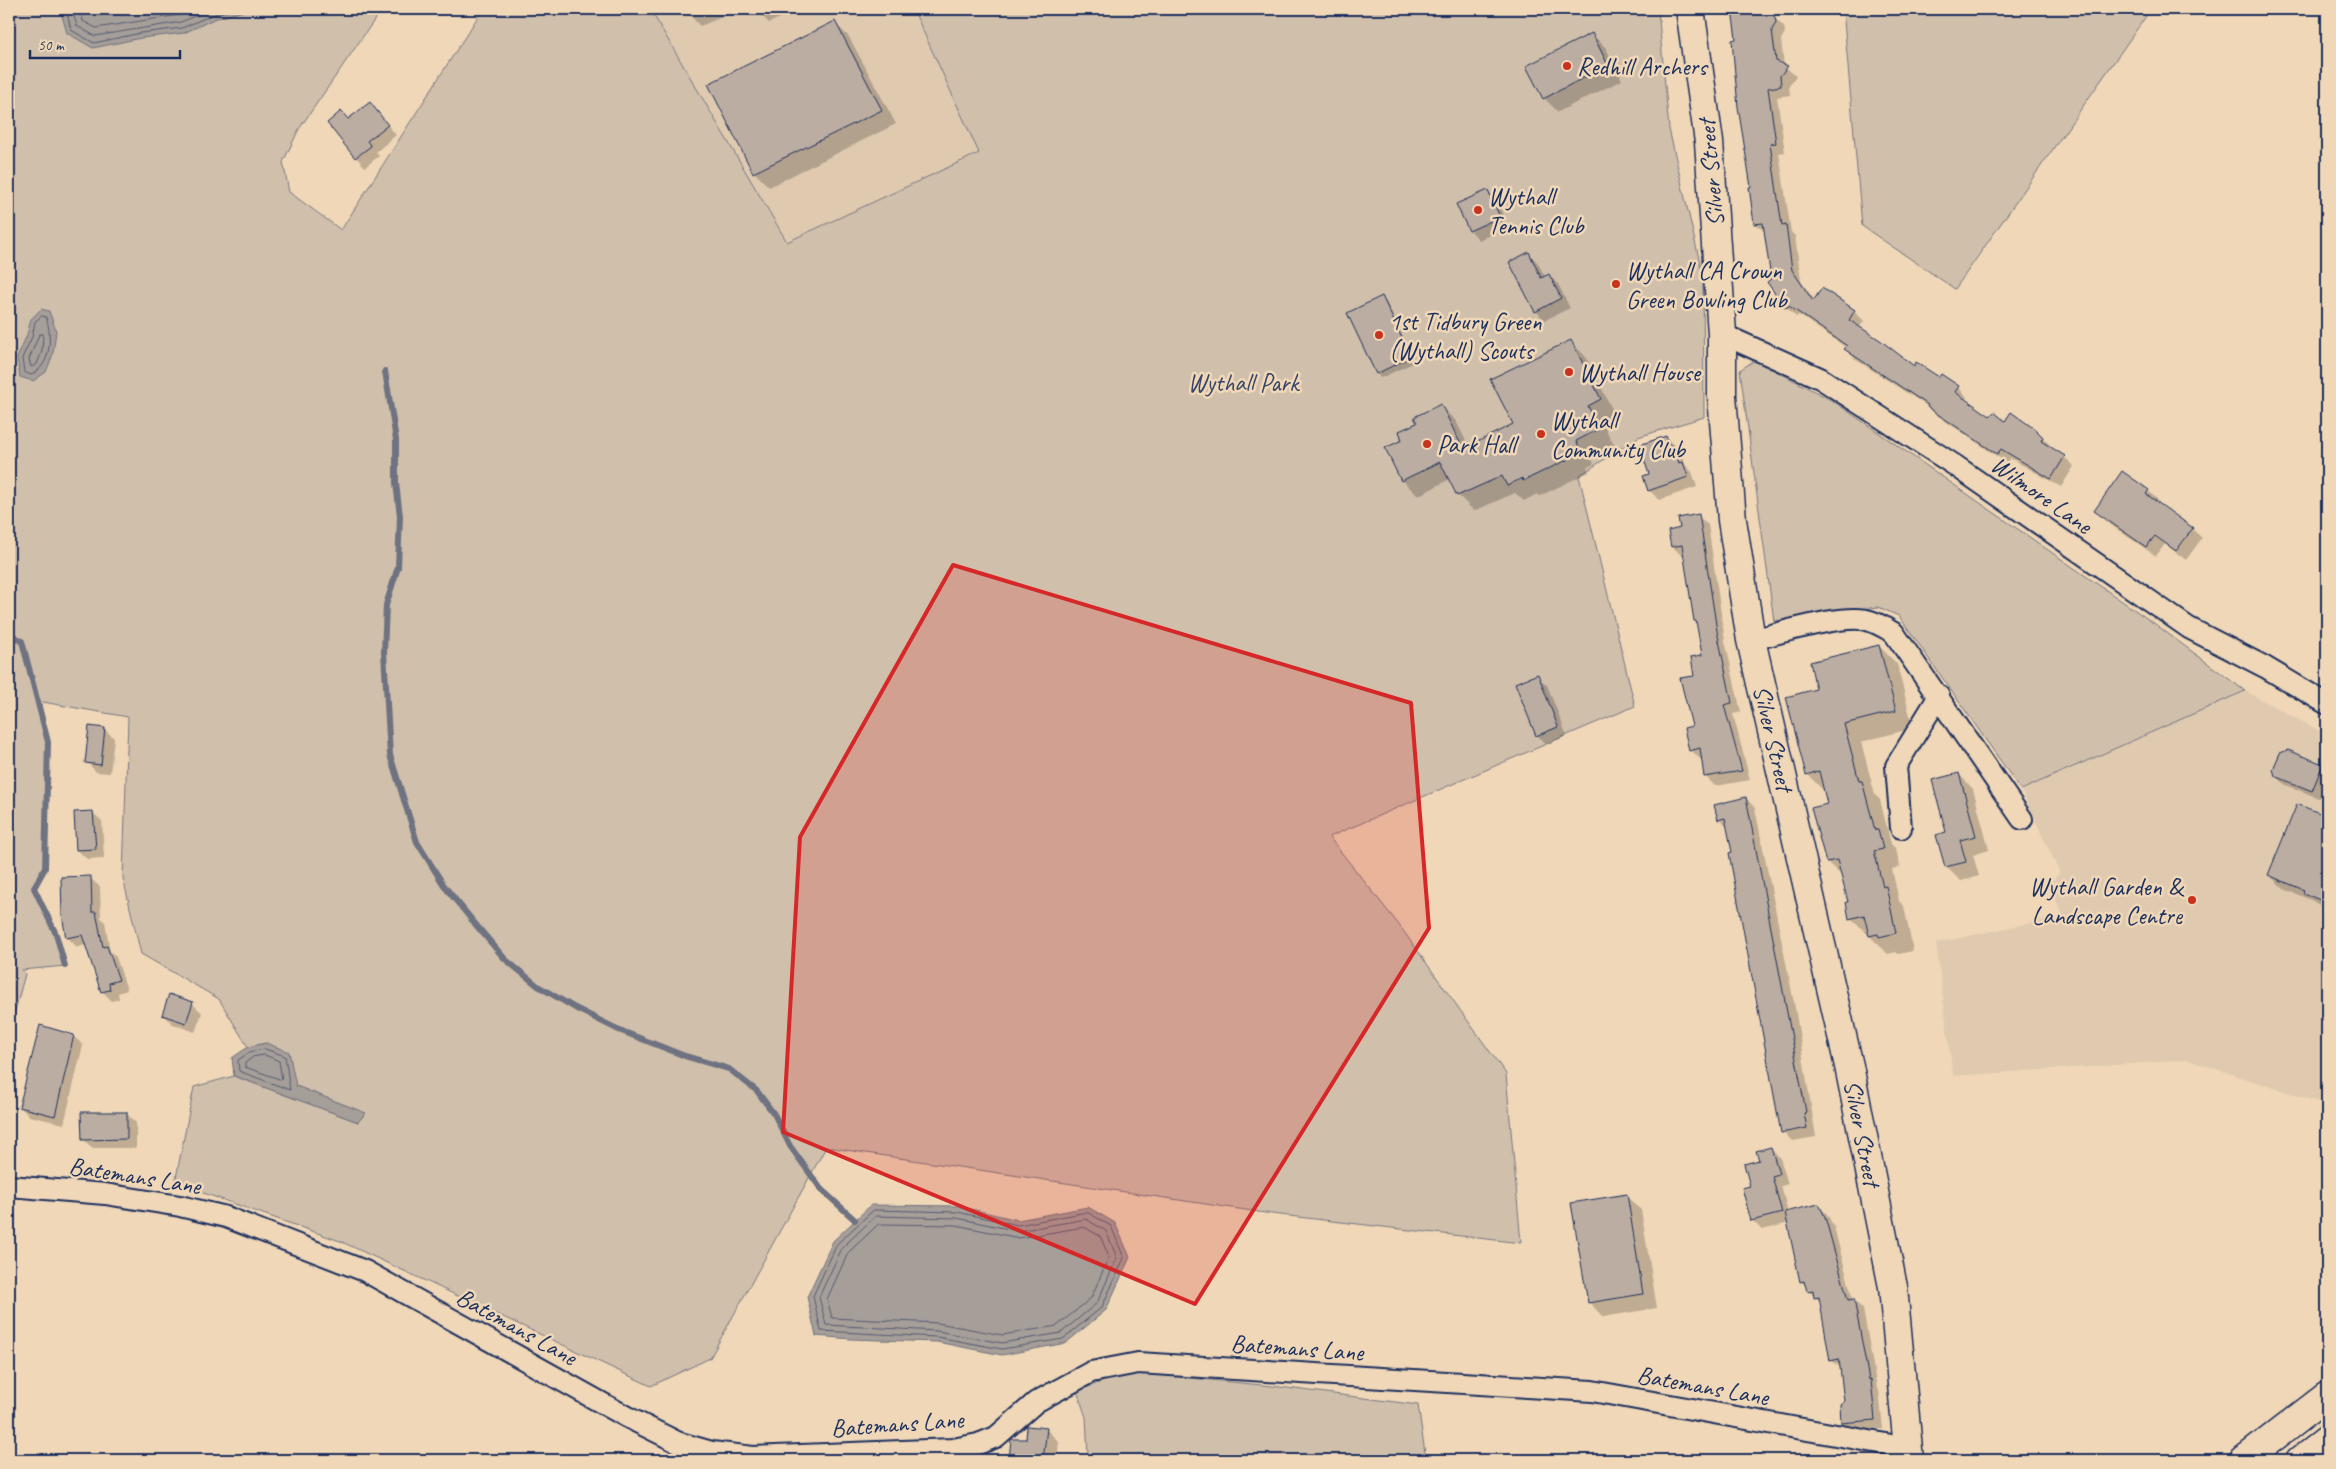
<svg xmlns="http://www.w3.org/2000/svg" width="2336" height="1469" font-family="Caveat,sans-serif">
<rect width="100%" height="100%" fill="#efd7b7"/>
<filter id="ink" filterUnits="userSpaceOnUse"><feTurbulence type="fractalNoise" baseFrequency=".02" numOctaves="2"/><feDisplacementMap in="SourceGraphic" scale="10" xChannelSelector="R" yChannelSelector="G"/><feConvolveMatrix kernelMatrix="1 2 1 2 8 2 1 2 1" color-interpolation-filters="sRGB"/></filter>
<g filter="url(#ink)">
<g fill="#dfcab0">
<polygon points="650,9 913,9 979,153 787,243"/>
<polygon points="2245,691 2327,735 2327,1105 2188,1060 1953,1076 1936,943 2063,916 2049,884 2060,873 2021,790"/>
</g>
<g fill="#d0bfaa" stroke="#767784">
<polygon points="9,9 382,9 299,129 283,162 289,192 341,230 483,9 650,9 787,242 979,153 913,9 1658,9 1669,129 1703,276 1704,417 1638,437 1579,476 1635,706 1329,837 1399,925 1506,1074 1521,1243 1272,1214 826,1147 710,1358 651,1386 340,1241 175,1183 194,1087 234,1076 358,1122 365,1113 296,1086 266,1043 248,1047 219,999 141,954 123,878 128,717 37,701 48,742 45,868 34,888 56,934 65,966 22,970 25,974 9,1033"/>
<polygon points="1843,9 2151,9 1955,289 1862,226"/>
<polygon points="1755,360 1833,401 2155,624 2245,691 2021,790 1899,616 1878,607 1774,621 1740,370"/>
<polygon points="1128,1372 1272,1386 1418,1405 1426,1460 1099,1460 1088,1456 1086,1417 1077,1391"/>
</g>
<g fill="#a69e98" stroke="#6e7281">
<polygon points="60,9 246,9 244,11 214,19 184,33 141,38 93,48 67,33"/>
<polygon points="41,309 49,311 56,331 53,354 46,372 33,381 20,377 17,358 27,335 31,319"/>
<polygon points="266,1043 289,1052 296,1086 366,1113 358,1122 234,1076 232,1058 248,1047"/>
<polygon points="871,1205 958,1206 1018,1220 1088,1207 1115,1223 1130,1257 1106,1310 1066,1343 1002,1355 937,1342 851,1339 816,1336 807,1297 833,1241"/>
</g>
<g fill="#0003">
<polygon points="684,9 742,9 700,26"/>
<polygon points="755,9 799,9 769,23"/>
<polygon points="1765,9 1784,27 1785,32 1781,40 1784,66 1796,76 1789,86 1790,95 1777,97 1785,152 1779,153 1791,232 1795,236 1801,281 1815,301 1823,290 1854,311 1864,321 1859,328 1914,368 1958,387 1967,397 1965,400 1991,418 2043,438 2052,447 2051,449 2064,457 2074,466 2061,487 2010,458 2007,463 1938,416 1930,408 1855,359 1846,349 1847,348 1799,315 1796,317 1786,307 1769,282 1772,279 1766,233 1755,223 1734,10"/>
<polygon points="835,23 849,37 896,124 769,187 754,172 710,85"/>
<polygon points="1592,34 1606,48 1622,80 1558,112 1544,98"/>
<polygon points="370,104 396,135 376,152 379,156 365,167 356,157 349,120"/>
<polygon points="1488,191 1497,201 1508,227 1479,240 1470,230"/>
<polygon points="1529,254 1538,263 1545,277 1549,275 1558,284 1570,308 1545,320 1536,311"/>
<polygon points="1382,298 1386,302 1415,362 1381,378 1377,374 1349,314"/>
<polygon points="1570,341 1586,357 1615,415 1602,422 1614,445 1591,457 1594,464 1587,467 1589,472 1540,496 1537,494 1524,501 1515,493 1474,511 1458,495 1450,479 1418,496 1402,480 1404,440 1419,423 1440,406 1456,421 1469,447 1514,424"/>
<polygon points="1666,437 1682,456 1686,466 1692,472 1697,487 1659,500 1649,490 1650,475"/>
<polygon points="2122,473 2148,491 2158,500 2156,503 2192,529 2202,538 2186,560 2165,544 2156,556 2105,521 2096,511"/>
<polygon points="1698,516 1708,525 1725,641 1741,712 1733,714 1750,780 1715,786 1705,776 1703,759 1700,759 1691,750 1696,677 1704,656 1698,623 1695,620 1685,555 1682,556 1672,546 1682,529"/>
<polygon points="1879,646 1897,664 1913,728 1861,742 1875,795 1880,800 1891,844 1896,849 1900,867 1892,869 1899,901 1904,906 1913,951 1898,954 1896,952 1888,954 1851,918 1843,877 1827,862 1829,805 1825,792 1807,774 1818,690"/>
<polygon points="1537,676 1547,685 1567,736 1546,744 1537,735"/>
<polygon points="104,729 114,738 110,773 96,772 87,762"/>
<polygon points="2322,765 2327,770 2327,785 2321,799 2286,785 2276,776"/>
<polygon points="1959,774 1973,789 1989,850 1973,855 1979,876 1961,881 1946,867 1948,833"/>
<polygon points="1746,798 1755,808 1795,1008 1816,1137 1792,1141 1783,1132 1729,829 1719,819"/>
<polygon points="2297,806 2327,819 2327,910 2313,901 2284,889 2269,875"/>
<polygon points="92,812 102,821 104,858 87,859 77,850"/>
<polygon points="90,878 100,887 101,918 105,922 110,951 116,957 127,990 118,993 119,999 112,1001 103,992 87,945 77,947 68,938"/>
<polygon points="192,1003 202,1013 195,1032 173,1024 163,1015"/>
<polygon points="73,1036 83,1045 64,1124 29,1116 20,1107"/>
<polygon points="126,1113 136,1123 136,1148 92,1148 83,1139"/>
<polygon points="1771,1148 1780,1158 1788,1184 1781,1186 1788,1213 1818,1205 1827,1214 1834,1227 1853,1300 1863,1309 1877,1388 1879,1390 1883,1429 1851,1432 1842,1423 1845,1402 1842,1369 1831,1360 1821,1303 1801,1281 1789,1223 1762,1230 1752,1220 1752,1187 1760,1161"/>
<polygon points="1626,1196 1641,1210 1657,1308 1603,1317 1589,1302"/>
<polygon points="1047,1430 1059,1442 1057,1460 1010,1459 1027,1441"/>
</g>
<g fill="none" stroke-linecap="round" stroke-linejoin="round">
<g stroke="#535b75" stroke-width="1">
<polyline points="66,9 71,30 94,43 141,33 182,28 212,15 234,9"/>
<polyline points="72,9 77,26 95,36 181,22 211,9"/>
<polyline points="80,9 83,21 96,28 179,15 192,9"/>
<path d="M 42,316 L 46,317 C 52,336 52,365 31,375 L 24,372 L 22,358 L 32,337 L 35,322 Z"/>
<polygon points="43,334 42,351 37,364 31,367 29,359 39,335"/>
<polygon points="265,1049 285,1056 290,1090 239,1071 238,1060 250,1052"/>
<polygon points="265,1055 279,1061 282,1080 245,1067 245,1063 253,1057"/>
<polygon points="874,1210 957,1212 1018,1225 1087,1212 1111,1226 1124,1258 1102,1307 1063,1339 1002,1349 937,1337 821,1331 813,1296 837,1244"/>
<polygon points="876,1216 957,1218 1018,1231 1086,1219 1106,1231 1117,1258 1097,1303 1061,1333 1002,1343 937,1331 826,1325 819,1297 842,1248"/>
<polygon points="879,1224 956,1225 1019,1238 1084,1227 1100,1236 1109,1257 1091,1298 1057,1326 1002,1335 938,1323 832,1318 827,1299 848,1253"/>
</g>
<g stroke="#6e7281" stroke-width="6">
<polyline points="385,371 396,440 396,483 400,516 398,567 386,605 384,652 390,755 417,842 445,887 476,925 505,959 538,986 575,1008 619,1030 685,1056 729,1069 757,1091 774,1114 790,1146 821,1189 855,1220"/>
<polyline points="9,633 22,641 48,742 45,868 34,888 56,934 65,966"/>
</g>
</g>
<g fill="#bbada1" stroke="#1b2f5e">
<polygon points="1732,9 1763,9 1775,17 1776,22 1772,30 1776,61 1788,66 1780,76 1781,86 1768,88 1776,143 1770,144 1782,226 1786,225 1792,270 1813,301 1822,288 1855,310 1849,320 1880,340 1914,366 1916,362 1939,377 1941,374 1959,386 1955,392 1990,416 1994,412 2005,421 2011,412 2036,430 2043,437 2041,441 2065,456 2051,479 2001,449 1997,454 1927,407 1928,405 1844,349 1847,346 1789,306 1785,308 1767,282 1771,279 1763,223 1754,224 1749,187 1751,187 1738,107 1732,40 1736,39"/>
<polygon points="835,21 882,110 753,173 708,84"/>
<polygon points="1592,33 1608,65 1543,99 1526,66"/>
<polygon points="370,102 388,125 367,141 371,146 355,158 327,123 341,111 348,119"/>
<polygon points="1488,190 1500,217 1469,231 1456,204"/>
<polygon points="1529,252 1541,278 1549,274 1561,298 1535,312 1509,262"/>
<polygon points="1382,296 1411,357 1376,374 1347,313"/>
<polygon points="1571,340 1601,399 1588,406 1599,429 1576,441 1579,448 1572,451 1575,456 1523,481 1522,478 1507,486 1502,476 1457,496 1440,462 1401,481 1385,448 1402,440 1399,431 1417,423 1414,417 1441,404 1463,449 1513,424 1490,379"/>
<polygon points="1666,436 1670,446 1673,445 1679,463 1683,462 1688,477 1648,491 1643,476 1649,474 1639,445"/>
<polygon points="2122,471 2149,490 2146,494 2193,528 2176,551 2155,536 2146,547 2094,511"/>
<polygon points="1699,514 1717,631 1732,703 1724,705 1742,771 1704,777 1700,748 1689,751 1684,728 1692,726 1680,678 1694,676 1691,657 1702,655 1696,621 1694,621 1682,545 1671,547 1668,531 1680,528 1678,518"/>
<polygon points="1879,645 1896,711 1844,724 1859,781 1862,781 1875,830 1878,830 1883,849 1874,851 1883,887 1886,886 1896,933 1879,937 1878,934 1869,936 1864,915 1849,919 1846,902 1848,902 1837,860 1826,862 1811,808 1827,804 1819,771 1806,775 1786,697 1816,689 1810,662"/>
<polygon points="1538,674 1558,727 1536,736 1515,683"/>
<polygon points="89,726 105,728 101,765 85,763"/>
<polygon points="2288,750 2323,764 2312,791 2275,776 2273,769 2280,753"/>
<polygon points="1959,773 1976,836 1960,840 1966,862 1945,867 1936,835 1946,832 1932,780"/>
<polygon points="1746,797 1806,1112 1804,1113 1807,1128 1781,1133 1729,853 1732,852 1725,818 1718,820 1714,805"/>
<polygon points="2297,804 2327,816 2327,903 2303,893 2304,890 2268,875"/>
<polygon points="93,811 96,849 76,850 74,812"/>
<polygon points="91,876 92,912 96,912 103,947 107,946 119,980 109,983 110,990 101,992 82,935 66,938 62,915 61,877"/>
<polygon points="169,994 193,1002 186,1023 162,1015"/>
<polygon points="40,1025 74,1035 55,1116 19,1107"/>
<polygon points="81,1112 127,1112 127,1139 82,1140"/>
<polygon points="1771,1147 1779,1174 1772,1176 1782,1213 1751,1221 1742,1188 1750,1186 1744,1164 1759,1160 1756,1151"/>
<polygon points="1627,1194 1643,1294 1588,1303 1571,1203"/>
<polygon points="1819,1204 1825,1217 1848,1300 1854,1299 1869,1380 1871,1380 1875,1420 1841,1423 1840,1404 1844,1401 1839,1359 1830,1361 1819,1297 1814,1298 1813,1290 1807,1291 1804,1281 1800,1282 1785,1212"/>
<polygon points="1027,1426 1047,1428 1043,1460 1009,1460 1011,1439 1026,1439"/>
</g>
<g fill="none" stroke-linecap="round" stroke-linejoin="round">
<defs>
<g id="street">
<polyline points="1722,334 1820,378 1956,466 2189,628 2265,667 2327,704"/>
<path d="M 1751,640 C 1778,634 1846,612 1870,621 C 1878,623 1887,629 1894,633 L 2022,819"/>
<polyline points="1901,828 1896,766 1939,696"/>
<polyline points="9,1186 105,1194 180,1206 226,1217 365,1271 627,1417 677,1442 712,1452 753,1457 953,1449 978,1444 996,1437 1036,1402 1091,1372 1138,1363 1592,1391 1908,1448"/>
</g>
<polyline id="secondary" points="1690,9 1709,142 1722,334 1722,396 1732,520 1751,640 1849,1066 1893,1287 1909,1460"/>
<g id="highway">
<polyline points="2244,1460 2327,1396"/>
<polyline points="2301,1460 2327,1440"/>
</g>
</defs>
<use href="#street" stroke="#1b2f5e" stroke-width="24"/>
<use href="#secondary" stroke="#1b2f5e" stroke-width="31"/>
<use href="#highway" stroke="#1b2f5e" stroke-width="31"/>
<use href="#street" stroke="#efd7b7" stroke-width="20"/>
<use href="#secondary" stroke="#efd7b7" stroke-width="28"/>
<use href="#highway" stroke="#efd7b7" stroke-width="28"/>
</g>
</g>
<path fill="#d62828" fill-opacity="0.2" stroke="#d62828" stroke-width="4" stroke-linejoin="round" d="M 953,565 L 1411,703 L 1429,928 L 1195,1304 L 783,1132 L 800,837 Z"/>
<g fill="#c8321e" stroke="#efd7b7" stroke-width="2">
<circle cx="1567" cy="66" r="5"/>
<circle cx="1478" cy="210" r="5"/>
<circle cx="1616" cy="284" r="5"/>
<circle cx="1379" cy="335" r="5"/>
<circle cx="1569" cy="372" r="5"/>
<circle cx="1541" cy="434" r="5"/>
<circle cx="1427" cy="444" r="5"/>
<circle cx="2192" cy="900" r="5"/>
</g>
<g text-anchor="middle" stroke-width="5" stroke-linejoin="round" paint-order="stroke">
<g font-size="25" fill="#1b2f5e" stroke="#efd7b7" text-anchor="start">
<text x="1577" y="75">Redhill Archers</text>
<text x="1488" y="205">Wythall<tspan x="1488" dy="29">Tennis Club</tspan></text>
<text x="1626" y="279">Wythall CA Crown<tspan x="1626" dy="29">Green Bowling Club</tspan></text>
<text x="1389" y="330">1st Tidbury Green<tspan x="1389" dy="29">(Wythall) Scouts</tspan></text>
<text x="1579" y="381">Wythall House</text>
<text x="1551" y="429">Wythall<tspan x="1551" dy="29">Community Club</tspan></text>
<text x="1437" y="453">Park Hall</text>
<text x="2182" y="895" text-anchor="end">Wythall Garden &amp;<tspan x="2182" dy="29">Landscape Centre</tspan></text>
</g>
<g font-size="25" fill="#1b2f5e" stroke="#efd7b7">
<text transform="translate(1710 173) rotate(-95)" y="9">Silver Street</text>
<text transform="translate(2042 494) rotate(35)" y="9">Wilmore Lane</text>
<text transform="translate(1774 738) rotate(77)" y="9">Silver Street</text>
<text transform="translate(1863 1133) rotate(79)" y="9">Silver Street</text>
<text transform="translate(135 1175) rotate(9)" y="9">Batemans Lane</text>
<text transform="translate(517 1326) rotate(29)" y="9">Batemans Lane</text>
<text transform="translate(1297 1347) rotate(4)" y="9">Batemans Lane</text>
<text transform="translate(1703 1385) rotate(10)" y="9">Batemans Lane</text>
<text transform="translate(897 1423) rotate(-4)" y="9">Batemans Lane</text>
</g>
<g font-size="25" fill="#364569" stroke="#efd7b7">
<text x="1243" y="391">Wythall Park</text>
</g>
</g>
<rect width="2336" height="1469" fill="none" stroke="#efd7b7" stroke-width="30"/>
<rect x="15" y="15" width="2306" height="1439" fill="none" stroke="#1b2f5e" stroke-width="2" filter="url(#ink)"/>
<path d="M30 50v8h150v-8" fill="none" stroke="#1b2f5e" stroke-width="2.5"/>
<text x="38" y="50" font-size="15" fill="#1b2f5e" stroke="#efd7b7" stroke-width="4" paint-order="stroke">50 m</text>
</svg>
